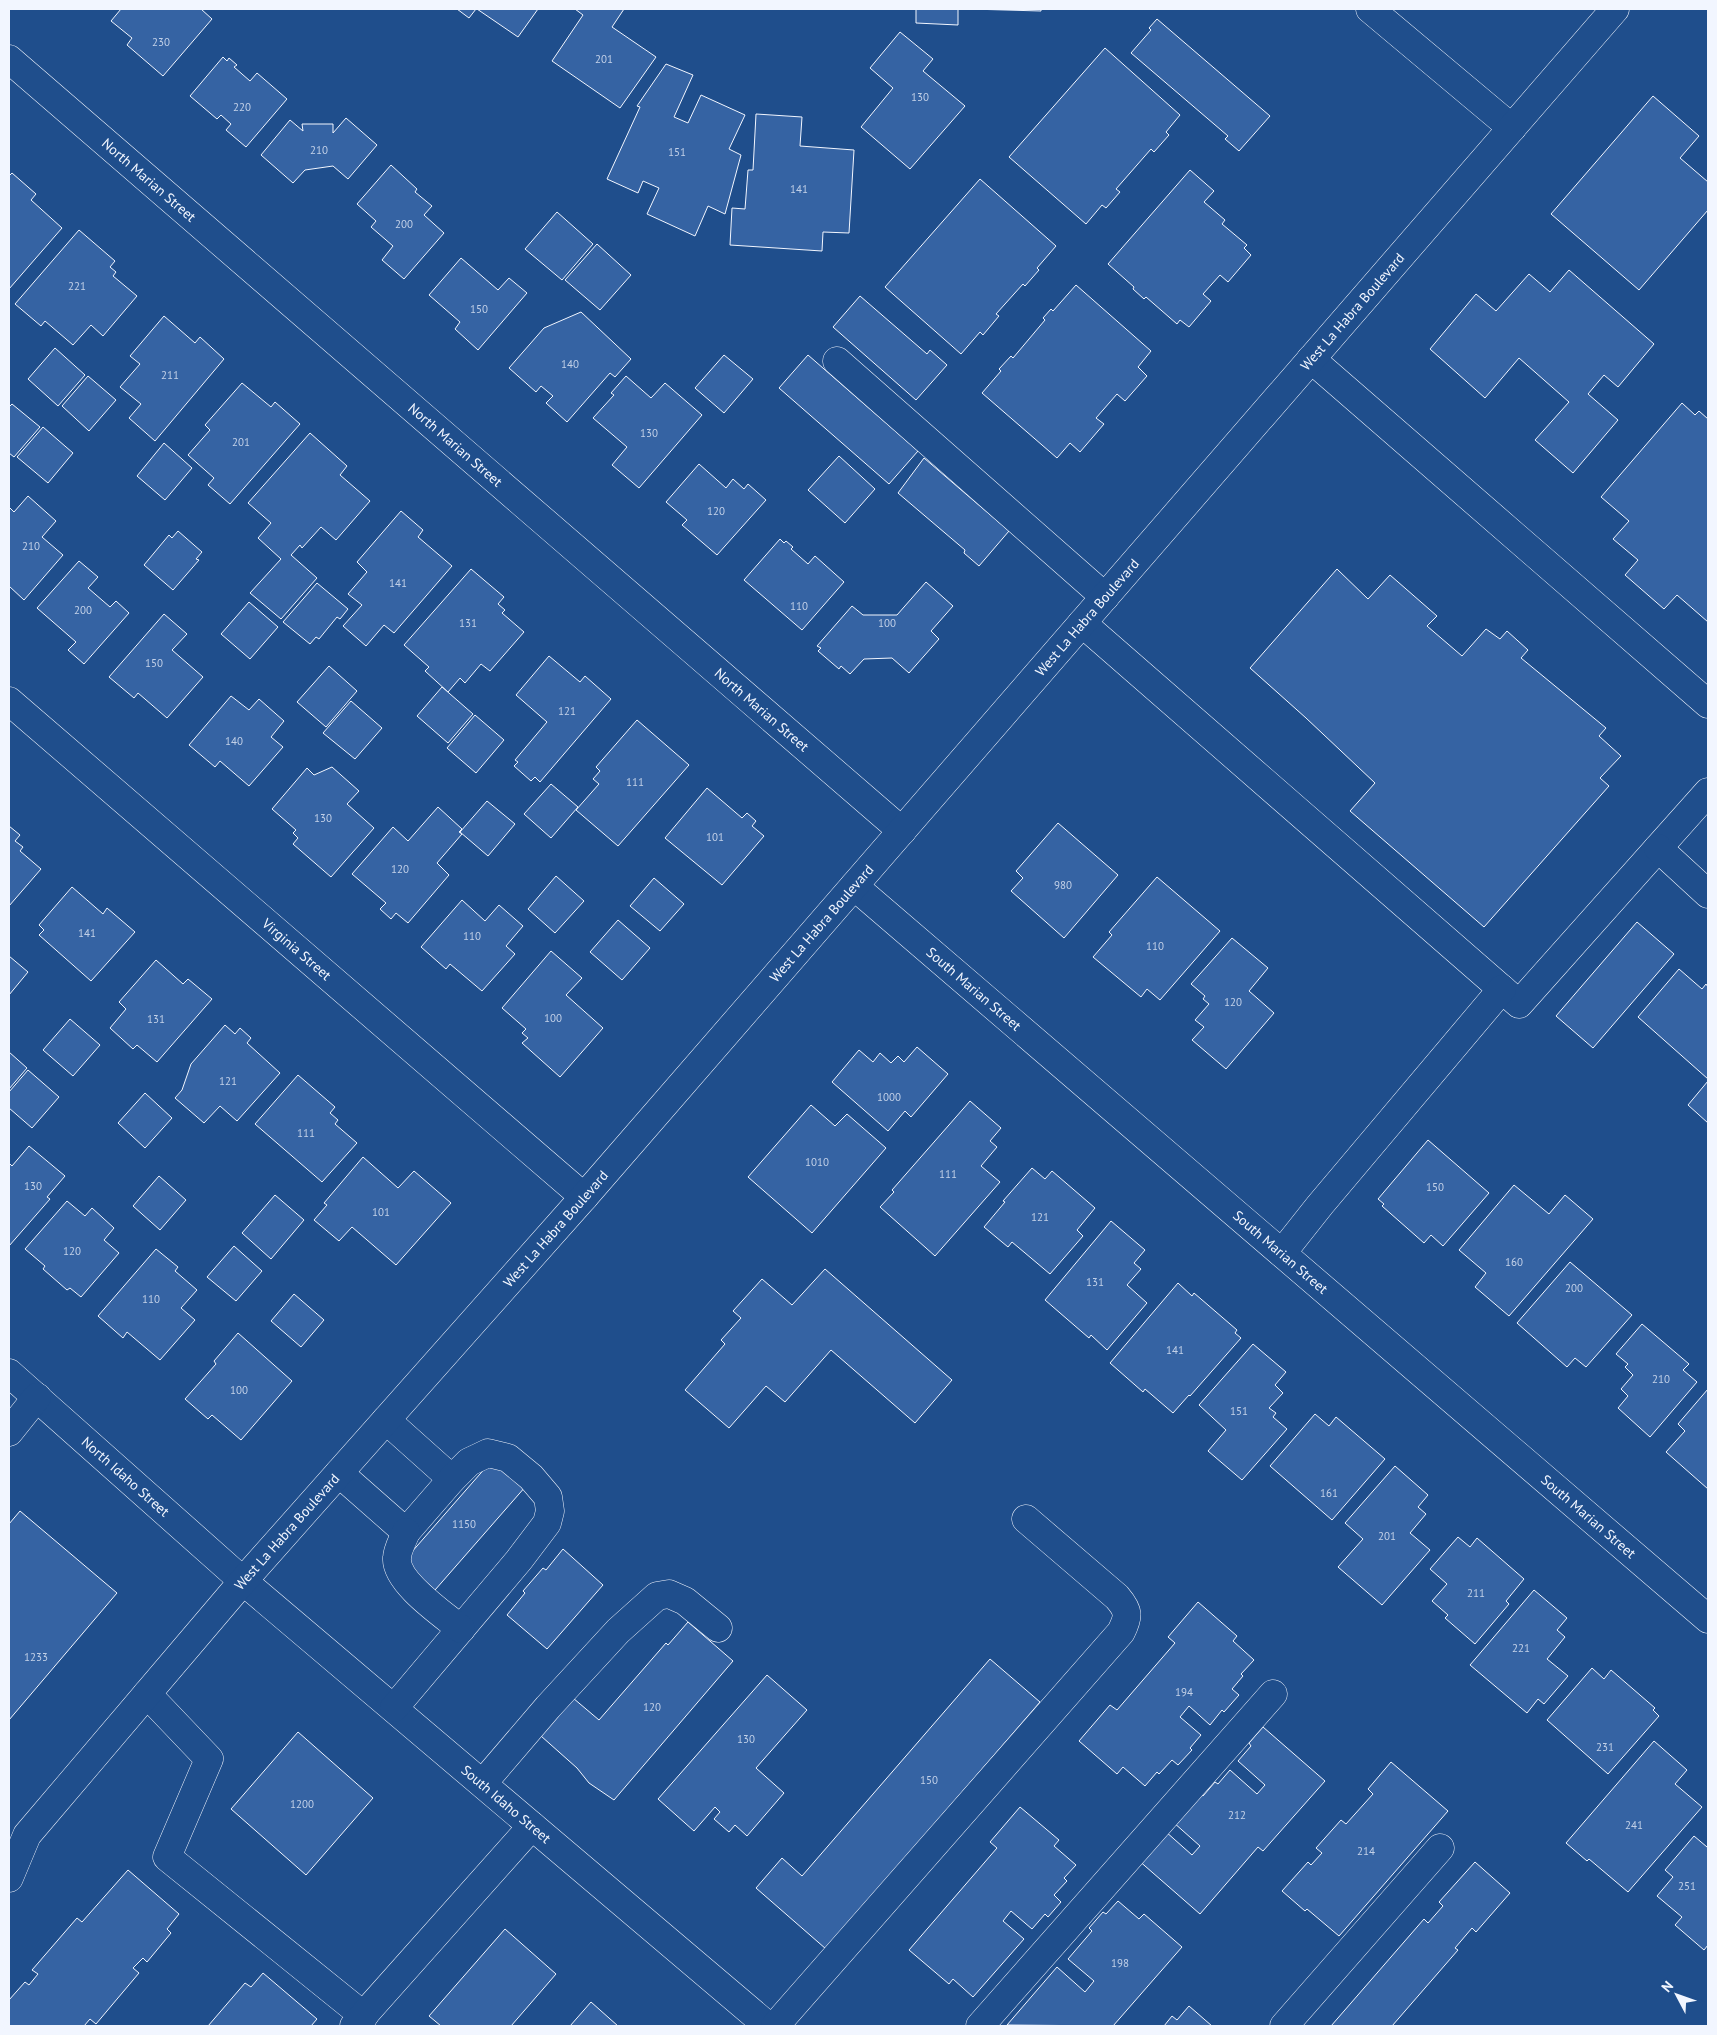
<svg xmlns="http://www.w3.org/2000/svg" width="1717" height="2035" font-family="'PT Sans',sans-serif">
<rect width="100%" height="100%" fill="#1f4e8c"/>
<g fill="#3563a3" stroke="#f2f6ff">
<polygon points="121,9 201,9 212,19 163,76 127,45 132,38 111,21"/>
<polygon points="457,9 476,9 469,18"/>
<polygon points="477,9 538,9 518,37"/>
<polygon points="575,9 624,9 612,27 656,57 620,108 552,61 583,15"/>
<polygon points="916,9 958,9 958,25 916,23"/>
<polygon points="969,9 1041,9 1041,11"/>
<polygon points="1157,19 1270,116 1239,151 1225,139 1228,136 1131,53 1151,30 1149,28"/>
<polygon points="900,32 933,59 923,71 965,106 910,169 861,127 893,88 870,68"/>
<polygon points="1105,48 1180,115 1166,132 1169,135 1154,152 1151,149 1116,189 1120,192 1106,208 1102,205 1086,224 1009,157"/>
<polygon points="223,57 227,61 229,58 237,65 234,67 250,81 257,73 287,99 246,147 226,130 231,124 221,115 217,119 190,96"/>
<polygon points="666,64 693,75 674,117 688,123 701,95 745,115 729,149 741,155 725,214 708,206 695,236 647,214 659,188 643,181 638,193 607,179 640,107 637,106"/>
<polygon points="1653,96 1699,136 1680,158 1708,182 1708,210 1639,290 1551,214"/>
<polygon points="756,114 802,117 800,146 854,150 849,233 823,232 822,251 730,245 732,208 745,209 748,170 753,170"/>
<polygon points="346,118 377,145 348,179 333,166 305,170 293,183 261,155 290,120 303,131 302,124 333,124 333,133"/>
<polygon points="391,165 417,189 415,192 432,206 424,215 444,233 404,279 382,260 393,246 371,227 376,221 357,204"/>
<polygon points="1190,170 1214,191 1204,202 1225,220 1222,224 1247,245 1244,248 1251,255 1228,282 1220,275 1203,294 1211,301 1189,327 1180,320 1177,324 1146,297 1144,299 1133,289 1134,287 1108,264"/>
<polygon points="12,173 36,194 31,200 62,228 9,289 9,176"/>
<polygon points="980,179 1056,246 1037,268 1039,270 1025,286 1023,284 996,314 999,316 983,335 980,332 961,354 885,287"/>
<polygon points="557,212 593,244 562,280 525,249"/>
<polygon points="79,230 115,261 110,267 116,272 113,276 137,296 103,336 91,325 73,345 45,321 41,326 15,304"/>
<polygon points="597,244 631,275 600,310 565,280"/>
<polygon points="461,258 498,290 509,278 527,293 478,350 455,329 460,322 429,295"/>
<polygon points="1569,270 1654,344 1618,387 1604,375 1588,394 1618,420 1573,473 1535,440 1569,402 1519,358 1485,398 1430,349 1476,294 1496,311 1529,274 1550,292"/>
<polygon points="1076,285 1151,351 1138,367 1147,376 1125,401 1117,394 1096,418 1104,424 1080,452 1070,443 1057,458 982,393 1001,371 999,369 1011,356 1013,358 1045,320 1043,318 1051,309 1053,311"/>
<polygon points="860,296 927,354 930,350 947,365 916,400 833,327"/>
<polygon points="581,312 631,359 615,377 610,373 567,422 546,403 553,396 541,386 536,392 509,368 544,328"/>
<polygon points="164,316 195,343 200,337 224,359 155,441 129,418 141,404 120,387 140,364 130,356"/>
<polygon points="55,348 85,375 58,406 28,379"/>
<polygon points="724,355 753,379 724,413 695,388"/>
<polygon points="808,355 918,451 889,484 779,388"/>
<polygon points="88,376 116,400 89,431 62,406"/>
<polygon points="626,376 651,398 665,383 702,415 639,488 612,465 627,447 593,418 614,395 611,393"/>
<polygon points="242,383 271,407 275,402 300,424 230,504 208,485 214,478 188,455 210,430 205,425"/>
<polygon points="1682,403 1695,415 1699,411 1708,419 1708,622 1677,595 1664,609 1625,575 1638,560 1613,539 1629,521 1601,497"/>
<polygon points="12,404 40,427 14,457 9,453 9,407"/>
<polygon points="43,427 73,453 48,483 17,457"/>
<polygon points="310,433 347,466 340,475 370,501 336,540 321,527 302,548 300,545 291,555 317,578 281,619 250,593 281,559 258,538 271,523 248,503"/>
<polygon points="164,443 192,468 165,500 137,476"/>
<polygon points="839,456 875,489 845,523 808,490"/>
<polygon points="924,458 1009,531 979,566 964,553 965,550 898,493"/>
<polygon points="699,464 726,488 733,479 744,489 748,484 766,500 717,555 682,525 687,520 666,502"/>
<polygon points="28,496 56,521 42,537 63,555 24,600 9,586 9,507 14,512"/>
<polygon points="401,511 423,530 418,537 452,566 394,633 384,625 366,646 343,626 362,605 348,594 367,572 357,562"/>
<polygon points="178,531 202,552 196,559 199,560 173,590 144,565 169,535 172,538"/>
<polygon points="780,539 784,543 786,541 793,547 791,549 808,564 815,556 844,582 802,630 744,580"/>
<polygon points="79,561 98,577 88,588 110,607 116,601 129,613 84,664 68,650 76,642 37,608"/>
<polygon points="471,569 504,597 498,604 505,610 502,613 524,632 490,671 481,664 465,683 460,678 448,692 425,671 429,667 404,645"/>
<polygon points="1337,569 1368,599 1390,575 1437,616 1427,626 1462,656 1486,629 1500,639 1507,631 1528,650 1521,658 1606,728 1599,736 1621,756 1600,778 1609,786 1484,927 1350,811 1375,783 1306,718 1250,668"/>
<polygon points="926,582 953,606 931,631 939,639 909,673 892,658 864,659 850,674 841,666 839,669 818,651 821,648 817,646 852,606 863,615 897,615"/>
<polygon points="317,583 348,609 340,619 337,617 319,639 316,637 310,644 283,622"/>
<polygon points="249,602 278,627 250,659 221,634"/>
<polygon points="164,614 187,634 172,650 203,677 167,718 138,693 134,698 109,677"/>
<polygon points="549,656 580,682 585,676 611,699 540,782 535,777 531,781 514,766 518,762 515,760 547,722 516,695"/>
<polygon points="329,666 357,691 326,727 297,702"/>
<polygon points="442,687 473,714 448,743 417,716"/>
<polygon points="231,696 249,710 259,699 284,721 271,737 283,747 249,786 220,761 215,767 189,745"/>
<polygon points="351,701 382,728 355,759 323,733"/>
<polygon points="475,715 504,740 476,773 447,748"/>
<polygon points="637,720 689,765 618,846 576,810 599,784 593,779 600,771 596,767"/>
<polygon points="332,767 359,791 347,804 374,828 331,877 293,844 298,838 293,833 296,830 272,809 307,768 314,775"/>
<polygon points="551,784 578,807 551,838 524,814"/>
<polygon points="707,788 742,818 747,813 756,821 752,826 764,836 722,885 665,838"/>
<polygon points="487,801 515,824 488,856 460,832"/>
<polygon points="438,807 462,829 459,832 462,834 437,863 449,875 408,923 396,913 391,919 380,909 386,903 352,874 393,827 408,841"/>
<polygon points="1058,823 1118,875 1064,938 1011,891 1023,878 1016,871"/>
<polygon points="9,826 20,835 15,841 23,847 20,851 41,869 9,906"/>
<polygon points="556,876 584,901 555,933 528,909"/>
<polygon points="1157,877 1220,931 1160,1000 1147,989 1141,997 1093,957 1112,935 1109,932"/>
<polygon points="654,878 684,904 660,931 630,906"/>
<polygon points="72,887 103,914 107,908 135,932 91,981 39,935 44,930 39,925"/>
<polygon points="462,900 485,921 499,905 523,926 506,946 515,954 482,991 450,964 446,969 421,947"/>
<polygon points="618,920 650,948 622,980 590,952"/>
<polygon points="1637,922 1674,954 1593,1048 1556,1016"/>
<polygon points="1232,938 1268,968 1249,991 1274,1013 1226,1069 1192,1040 1204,1027 1195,1020 1209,1004 1203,999 1205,996 1191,984"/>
<polygon points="551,951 582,978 566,995 603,1028 560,1077 522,1043 528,1038 522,1033 526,1029 502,1008"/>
<polygon points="9,956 28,972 9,995"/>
<polygon points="156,960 183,984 188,979 212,999 157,1062 137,1045 133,1049 110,1028 126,1009 119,1002"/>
<polygon points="1679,969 1702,989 1706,984 1708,987 1708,1079 1638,1017"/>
<polygon points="70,1019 100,1045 73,1076 43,1050"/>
<polygon points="225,1025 235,1034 240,1028 251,1038 247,1043 280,1073 237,1121 220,1106 204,1123 175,1098 182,1090 191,1064"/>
<polygon points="917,1047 948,1074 911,1117 905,1111 888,1131 832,1082 859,1050 873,1062 880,1053 891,1063 898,1056 904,1062"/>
<polygon points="9,1052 27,1068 9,1089"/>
<polygon points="28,1070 59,1097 32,1128 9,1108 9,1092"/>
<polygon points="298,1075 335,1107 330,1113 338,1120 335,1124 357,1143 322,1182 255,1124"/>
<polygon points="1708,1081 1708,1123 1688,1105"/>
<polygon points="145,1093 172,1118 145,1148 118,1123"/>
<polygon points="970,1101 1001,1128 990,1141 997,1147 981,1166 1000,1182 935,1256 880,1207 894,1192 892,1190"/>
<polygon points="811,1105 835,1126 847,1114 886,1148 812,1233 748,1177"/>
<polygon points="1428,1140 1489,1193 1443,1246 1431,1235 1424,1243 1382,1206 1384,1204 1378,1199"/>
<polygon points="29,1146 65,1176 47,1197 50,1199 9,1246 9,1163 12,1166"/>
<polygon points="363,1157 398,1188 414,1171 451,1203 396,1265 352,1227 339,1241 314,1220 327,1205 324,1203"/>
<polygon points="1032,1168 1045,1179 1052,1171 1095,1208 1077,1230 1083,1236 1050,1274 1012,1242 1008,1247 984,1227 1005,1202 1003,1201"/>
<polygon points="159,1176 186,1200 160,1230 133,1206"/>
<polygon points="1514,1185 1549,1214 1565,1195 1593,1219 1509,1316 1475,1287 1486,1273 1459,1250"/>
<polygon points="275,1195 304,1220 271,1259 242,1233"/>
<polygon points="67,1201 85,1216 92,1208 114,1228 104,1240 119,1253 81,1297 70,1288 67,1290 43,1269 45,1266 25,1249"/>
<polygon points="1111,1221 1145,1250 1134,1263 1141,1269 1127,1285 1147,1303 1107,1350 1091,1335 1089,1338 1045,1300"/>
<polygon points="234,1246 262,1271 236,1301 207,1277"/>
<polygon points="156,1249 178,1267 175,1271 197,1290 181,1308 195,1320 160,1360 127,1332 123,1338 98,1316"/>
<polygon points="1570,1262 1632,1315 1586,1367 1575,1358 1567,1367 1517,1323"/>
<polygon points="825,1269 952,1380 915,1423 831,1350 785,1402 766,1386 729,1428 685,1390 725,1344 721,1340 741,1318 733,1311 762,1279 792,1305"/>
<polygon points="1178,1283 1192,1296 1194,1293 1237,1330 1235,1333 1241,1338 1190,1396 1189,1395 1173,1413 1145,1389 1143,1392 1110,1363"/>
<polygon points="294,1294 324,1320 301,1347 271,1321"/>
<polygon points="1642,1324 1689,1364 1683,1370 1697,1382 1650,1437 1618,1408 1628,1396 1621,1389 1633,1375 1625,1367 1628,1364 1616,1354"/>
<polygon points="238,1333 292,1381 241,1440 212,1415 208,1419 185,1399 216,1364 214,1361"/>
<polygon points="1253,1344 1286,1372 1275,1385 1283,1393 1269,1408 1276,1413 1273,1417 1287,1429 1242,1480 1208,1451 1226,1430 1199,1405"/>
<polygon points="1708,1389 1708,1489 1666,1452 1685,1431 1678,1424"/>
<polygon points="1315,1414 1329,1426 1336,1417 1385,1459 1332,1520 1270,1466"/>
<polygon points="494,1458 526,1486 435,1590 403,1562"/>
<polygon points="1395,1466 1428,1495 1418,1507 1426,1514 1410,1533 1430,1550 1382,1605 1338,1567 1363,1539 1345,1523"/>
<polygon points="20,1511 117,1593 9,1720 9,1524"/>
<polygon points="1458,1537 1470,1547 1477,1538 1524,1579 1506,1601 1509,1604 1475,1644 1445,1618 1448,1615 1432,1601 1447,1584 1430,1569"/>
<polygon points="563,1549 603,1585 547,1649 507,1615 525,1593 523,1591 543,1568 546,1570"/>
<polygon points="1534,1590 1567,1618 1557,1630 1565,1637 1547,1659 1568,1676 1544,1704 1538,1699 1527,1713 1470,1665"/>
<polygon points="1198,1602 1237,1636 1233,1641 1254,1660 1241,1674 1243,1676 1232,1689 1239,1695 1224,1712 1222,1710 1210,1725 1189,1706 1180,1717 1201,1735 1190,1748 1192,1750 1178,1765 1172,1760 1159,1774 1157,1772 1145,1786 1123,1767 1117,1774 1079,1741 1110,1705 1117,1710 1175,1643 1168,1637"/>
<polygon points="688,1622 733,1661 614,1800 589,1783 577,1768 541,1736 573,1698 599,1720 666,1643 668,1645"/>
<polygon points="990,1659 1040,1702 826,1949 756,1888 782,1858 802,1876"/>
<polygon points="1592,1668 1604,1679 1611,1670 1655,1708 1653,1710 1659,1716 1608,1774 1547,1720"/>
<polygon points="767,1675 807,1710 756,1768 784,1793 747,1836 735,1825 729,1832 714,1819 720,1812 715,1807 694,1831 658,1799"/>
<polygon points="1263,1727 1325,1781 1263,1851 1258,1847 1200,1914 1137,1859 1165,1831 1192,1855 1200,1846 1173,1822 1197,1791 1203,1796 1215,1782 1218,1784 1230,1770 1257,1794 1265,1785 1238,1761 1251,1746 1249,1743"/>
<polygon points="298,1732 373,1798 306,1875 231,1809"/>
<polygon points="1654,1741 1687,1770 1675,1784 1702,1807 1628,1892 1589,1859 1587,1861 1566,1843"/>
<polygon points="1391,1762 1448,1811 1339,1936 1307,1909 1305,1911 1282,1891 1308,1862 1311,1865 1322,1853 1316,1848 1341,1820 1346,1824 1373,1794 1368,1789"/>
<polygon points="1020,1807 1059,1840 1054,1846 1076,1865 1064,1878 1067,1881 1054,1895 1061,1902 1048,1917 1045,1914 1032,1929 1011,1911 1003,1921 1024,1939 973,1997 953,1979 949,1984 909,1950 997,1848 990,1842"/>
<polygon points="1694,1836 1707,1847 1708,1846 1708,1945 1704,1950 1675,1925 1682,1917 1657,1896 1673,1877 1665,1870"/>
<polygon points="1475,1862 1510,1893 1476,1932 1472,1928 1455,1948 1458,1950 1392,2026 1331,2026 1424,1919 1428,1923 1443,1906 1439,1902"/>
<polygon points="128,1870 179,1914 167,1929 171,1933 147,1962 143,1958 133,1968 139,1973 96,2024 90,2019 84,2026 9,2026 9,2000 25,1982 29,1985 38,1974 32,1970 77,1918 82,1922"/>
<polygon points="1118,1901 1139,1919 1144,1914 1182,1947 1113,2026 1007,2025 1057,1967 1085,1992 1094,1981 1068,1959 1092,1931 1089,1928 1103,1912 1106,1914"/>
<polygon points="505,1929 556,1974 511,2026 441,2026 429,2016"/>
<polygon points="263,1973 317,2019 311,2026 208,2026 245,1983 251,1987"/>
<polygon points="591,2002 618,2026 570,2026"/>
<polygon points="1189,2006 1212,2026 1164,2026 1172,2016 1177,2020"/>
</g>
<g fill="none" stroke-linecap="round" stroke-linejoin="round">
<defs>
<g id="minor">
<polyline points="1370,9 1512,128"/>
<path id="s1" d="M 9,59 L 902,831"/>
<polyline points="1311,359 1708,704"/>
<polyline points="837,361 1105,597"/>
<polyline points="1082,623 1519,1004 1708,792"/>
<path id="s2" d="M 9,701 L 584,1197"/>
<polyline points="1658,848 1708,894"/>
<path id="s3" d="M 854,886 L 1708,1619"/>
<polyline points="1282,1253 1320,1205 1502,989"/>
<path id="s4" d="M 9,1373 L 243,1581 L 768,2026"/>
<polyline points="386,1420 452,1479"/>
<polyline points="9,1432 37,1397"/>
<polyline points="339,1473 406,1532 452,1479 469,1462 488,1453 508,1458 531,1477 548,1497 550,1511 547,1523 519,1560 394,1708"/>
<path d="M 406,1532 C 403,1540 397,1550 397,1558 C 395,1582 444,1615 461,1629"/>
<polyline points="147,1694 209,1759 167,1857 364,2016"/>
<polyline points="483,1783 548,1707 618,1631 657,1596 669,1594 685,1601 718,1628"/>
<polyline points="354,2026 532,1826"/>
<path d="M 775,2026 L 1121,1632 C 1129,1616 1129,1611 1117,1597 L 1026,1519"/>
<polyline points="980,2026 1273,1694"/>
<polyline points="1284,2026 1440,1848"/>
</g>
<g id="major">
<path id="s5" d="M 9,1878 L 27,1835 L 243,1581 L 584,1197 L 1615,9"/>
</g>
</defs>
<use href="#minor" stroke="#f2f6ff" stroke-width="29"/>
<use href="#major" stroke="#f2f6ff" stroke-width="29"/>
<use href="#minor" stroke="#1f4e8c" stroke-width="28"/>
<use href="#major" stroke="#1f4e8c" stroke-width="28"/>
</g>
<g text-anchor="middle" stroke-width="4" stroke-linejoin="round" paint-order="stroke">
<g font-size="11" fill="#c3d1e8">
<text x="161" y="46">230</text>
<text x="604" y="63">201</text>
<text x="920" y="101">130</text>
<text x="242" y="111">220</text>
<text x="319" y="154">210</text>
<text x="677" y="156">151</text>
<text x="799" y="193">141</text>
<text x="404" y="228">200</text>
<text x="77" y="290">221</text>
<text x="479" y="313">150</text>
<text x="570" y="368">140</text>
<text x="170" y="379">211</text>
<text x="649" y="437">130</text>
<text x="241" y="446">201</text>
<text x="716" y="515">120</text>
<text x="31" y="550">210</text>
<text x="398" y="587">141</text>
<text x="799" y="610">110</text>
<text x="83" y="614">200</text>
<text x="468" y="627">131</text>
<text x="887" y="627">100</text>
<text x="154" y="667">150</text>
<text x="567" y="715">121</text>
<text x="234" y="745">140</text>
<text x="635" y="786">111</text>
<text x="323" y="822">130</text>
<text x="715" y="841">101</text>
<text x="400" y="873">120</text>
<text x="1063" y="889">980</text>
<text x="87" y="937">141</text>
<text x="472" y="940">110</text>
<text x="1155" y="950">110</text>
<text x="1233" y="1006">120</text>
<text x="553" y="1022">100</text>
<text x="156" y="1023">131</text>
<text x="228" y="1085">121</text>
<text x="889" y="1101">1000</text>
<text x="306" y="1137">111</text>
<text x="817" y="1166">1010</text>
<text x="948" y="1178">111</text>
<text x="33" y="1190">130</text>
<text x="1435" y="1191">150</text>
<text x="381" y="1216">101</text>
<text x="1040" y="1221">121</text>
<text x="72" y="1255">120</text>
<text x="1514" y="1266">160</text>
<text x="1095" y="1286">131</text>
<text x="1574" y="1292">200</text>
<text x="151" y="1303">110</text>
<text x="1175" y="1354">141</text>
<text x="1661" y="1383">210</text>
<text x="239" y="1394">100</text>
<text x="1239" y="1415">151</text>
<text x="1329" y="1497">161</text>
<text x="464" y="1528">1150</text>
<text x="1387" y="1540">201</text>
<text x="1476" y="1597">211</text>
<text x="1521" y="1652">221</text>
<text x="36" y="1661">1233</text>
<text x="1184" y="1696">194</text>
<text x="652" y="1711">120</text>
<text x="746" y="1743">130</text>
<text x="1605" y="1751">231</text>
<text x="929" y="1784">150</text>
<text x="302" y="1808">1200</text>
<text x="1237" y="1819">212</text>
<text x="1634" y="1829">241</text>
<text x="1366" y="1855">214</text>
<text x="1687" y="1890">251</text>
<text x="1120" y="1967">198</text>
</g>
<g font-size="14" fill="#f2f6ff" stroke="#1f4e8c">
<text dy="5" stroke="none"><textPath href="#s1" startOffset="185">North Marian Street</textPath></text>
<text dy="5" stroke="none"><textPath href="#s5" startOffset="2066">West La Habra Boulevard</textPath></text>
<text dy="5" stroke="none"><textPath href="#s1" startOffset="590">North Marian Street</textPath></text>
<text dy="5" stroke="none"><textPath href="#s5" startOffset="1661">West La Habra Boulevard</textPath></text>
<text dy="5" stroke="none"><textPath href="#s1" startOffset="995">North Marian Street</textPath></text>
<text dy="5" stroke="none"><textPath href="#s5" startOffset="1256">West La Habra Boulevard</textPath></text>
<text dy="5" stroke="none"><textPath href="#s2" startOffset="380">Virginia Street</textPath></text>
<text dy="5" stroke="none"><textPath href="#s3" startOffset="158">South Marian Street</textPath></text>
<text dy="5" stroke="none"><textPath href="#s5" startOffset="851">West La Habra Boulevard</textPath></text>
<text dy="5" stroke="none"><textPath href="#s3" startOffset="562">South Marian Street</textPath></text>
<text dy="5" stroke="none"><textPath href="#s4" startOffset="156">North Idaho Street</textPath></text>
<text dy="5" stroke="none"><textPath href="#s3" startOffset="968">South Marian Street</textPath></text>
<text dy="5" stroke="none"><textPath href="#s5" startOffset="446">West La Habra Boulevard</textPath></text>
<text dy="5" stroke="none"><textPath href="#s4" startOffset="658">South Idaho Street</textPath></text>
</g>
</g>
<rect width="1717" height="2035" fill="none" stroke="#f2f6ff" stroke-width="20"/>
<g transform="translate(1677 1995) rotate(311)" stroke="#1f4e8c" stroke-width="4" paint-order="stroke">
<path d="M0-4L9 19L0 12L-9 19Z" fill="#f2f6ff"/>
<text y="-8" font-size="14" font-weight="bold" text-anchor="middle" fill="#f2f6ff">N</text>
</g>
</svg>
